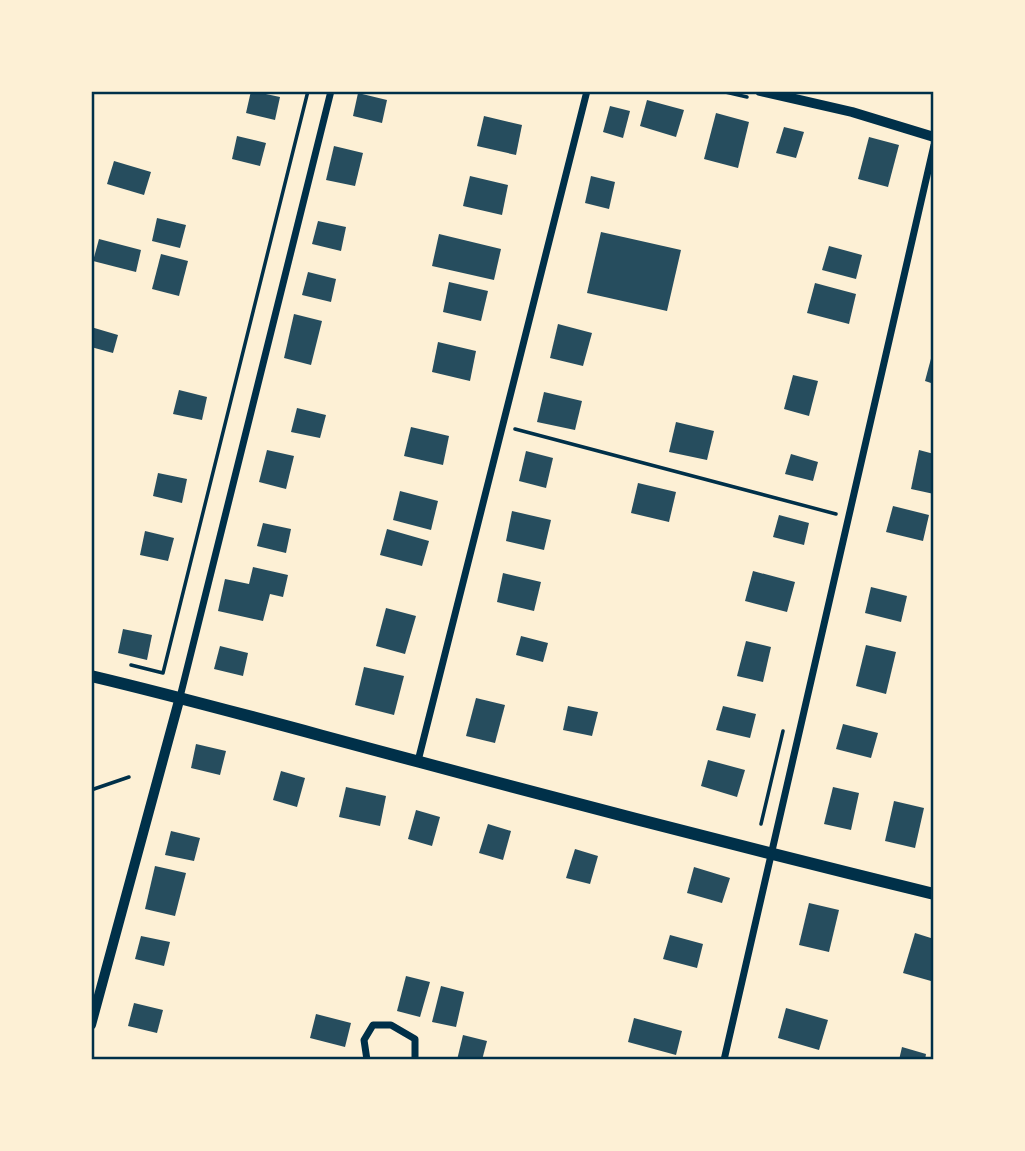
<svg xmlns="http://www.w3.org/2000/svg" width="1025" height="1151" font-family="Overpass,sans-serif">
<rect width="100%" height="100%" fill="#fdf0d5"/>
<g fill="#264d5e">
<polygon points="251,91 280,97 275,120 246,113"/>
<polygon points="358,93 387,100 382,123 353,116"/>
<polygon points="647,100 684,110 676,137 640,126"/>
<polygon points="610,106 630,111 623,138 603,132"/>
<polygon points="716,113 749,122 738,168 704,159"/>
<polygon points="484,116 522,125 516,155 477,146"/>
<polygon points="784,127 804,132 796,158 776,153"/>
<polygon points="237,136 266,143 260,166 232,159"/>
<polygon points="869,137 899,145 888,187 858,179"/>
<polygon points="334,146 363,153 355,186 326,180"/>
<polygon points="114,161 151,172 144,195 107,184"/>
<polygon points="470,176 508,185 502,215 463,206"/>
<polygon points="591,176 615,182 609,209 585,203"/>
<polygon points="157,218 186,225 180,248 152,241"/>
<polygon points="318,221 346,227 341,251 312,244"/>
<polygon points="601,232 681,250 667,311 587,293"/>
<polygon points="439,234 501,249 494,280 432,266"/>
<polygon points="99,239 141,250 136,272 93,261"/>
<polygon points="829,246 862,255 856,279 822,270"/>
<polygon points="161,254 188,261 179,296 152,289"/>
<polygon points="308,272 336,279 331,302 302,295"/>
<polygon points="449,282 488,291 481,321 443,312"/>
<polygon points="815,283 856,294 849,324 807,313"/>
<polygon points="294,314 322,321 311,365 284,358"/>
<polygon points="558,324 592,333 583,366 550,358"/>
<polygon points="91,327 118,335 113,353 91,347"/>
<polygon points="438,342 476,351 470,381 432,372"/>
<polygon points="933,351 934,351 934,384 925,381"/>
<polygon points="793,375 818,381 809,416 784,409"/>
<polygon points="179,390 207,397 202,420 173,414"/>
<polygon points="544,392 582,401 575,430 537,422"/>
<polygon points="297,408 326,415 320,438 291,432"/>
<polygon points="676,422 714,431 707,460 669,452"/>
<polygon points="411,427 449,436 443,465 404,456"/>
<polygon points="267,450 294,456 286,489 259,482"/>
<polygon points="919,450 934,454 934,494 911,489"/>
<polygon points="526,451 553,458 546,488 519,481"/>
<polygon points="791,454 818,462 813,481 785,474"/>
<polygon points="158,473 187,479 182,503 153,496"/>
<polygon points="638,483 676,492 669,522 631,513"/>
<polygon points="400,491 438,501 431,530 393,520"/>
<polygon points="893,506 929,515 923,541 886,532"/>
<polygon points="512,511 551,520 544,550 506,541"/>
<polygon points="779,515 809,523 804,545 773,537"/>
<polygon points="263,523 291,529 286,553 257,546"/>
<polygon points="387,529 429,541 422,566 380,555"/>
<polygon points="145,531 174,538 168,561 140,555"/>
<polygon points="253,567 288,575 283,597 270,594 263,621 218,611 225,579 249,584"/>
<polygon points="753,571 795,582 787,612 745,601"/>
<polygon points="503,573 541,582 534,611 497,602"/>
<polygon points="871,587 907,596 901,622 865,613"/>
<polygon points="386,608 416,616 405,654 376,646"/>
<polygon points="123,629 152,635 147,660 118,653"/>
<polygon points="521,636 548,643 543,662 516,655"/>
<polygon points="746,641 771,647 763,682 737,676"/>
<polygon points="866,645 896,652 886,694 856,686"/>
<polygon points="220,646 248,653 243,676 214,669"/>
<polygon points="364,667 404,676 394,715 355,705"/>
<polygon points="476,698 505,705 495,743 466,736"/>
<polygon points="568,706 598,712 592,736 563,730"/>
<polygon points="723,706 756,714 750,738 716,730"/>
<polygon points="843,724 878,733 871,758 836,749"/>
<polygon points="196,744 226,751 220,775 191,768"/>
<polygon points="708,760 745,770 737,797 701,786"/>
<polygon points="281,771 305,778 297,807 273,800"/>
<polygon points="346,787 386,796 380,826 339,817"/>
<polygon points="833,787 859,793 851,830 824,824"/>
<polygon points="894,801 924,808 915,848 885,841"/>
<polygon points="416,810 440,817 432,846 408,839"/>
<polygon points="488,824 511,831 503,860 479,853"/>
<polygon points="171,831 200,838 194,861 165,855"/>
<polygon points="575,849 598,856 590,884 566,878"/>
<polygon points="155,866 186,873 175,916 145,909"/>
<polygon points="694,867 730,878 722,903 687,893"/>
<polygon points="809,903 839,910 829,952 799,945"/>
<polygon points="915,933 934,939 934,973 931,981 903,973"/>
<polygon points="670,935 703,944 697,968 663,959"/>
<polygon points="141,936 170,942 164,966 135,959"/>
<polygon points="406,976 430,982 420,1017 397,1011"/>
<polygon points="441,986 464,992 456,1027 432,1022"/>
<polygon points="134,1003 163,1010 157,1033 128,1026"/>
<polygon points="786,1008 828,1020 819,1050 778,1038"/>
<polygon points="316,1014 351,1023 345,1047 310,1038"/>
<polygon points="634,1018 682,1031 676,1055 628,1042"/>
<polygon points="463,1035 487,1041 482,1060 457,1060"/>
<polygon points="902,1047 926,1054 925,1060 899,1060"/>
</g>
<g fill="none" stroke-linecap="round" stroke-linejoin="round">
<g stroke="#003049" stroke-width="3.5">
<polyline points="721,91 747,97"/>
<polyline points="515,429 836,514"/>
<polyline points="131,665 163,673 308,91"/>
<polyline points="91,790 129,777"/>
<polyline points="761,824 783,731"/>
</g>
<g stroke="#003049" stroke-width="7">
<polyline points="180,697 331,91"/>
<polyline points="418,761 587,91"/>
<polyline points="367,1060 364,1040 373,1025 391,1025 415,1039 415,1060"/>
<polyline points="724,1060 934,145"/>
</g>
<g stroke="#003049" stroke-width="10">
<polyline points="760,91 852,112 934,137"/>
<polyline points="91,1025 180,697"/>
</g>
<path stroke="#003049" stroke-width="12" d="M 91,676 C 201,702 310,733 420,762 C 591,808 762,852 934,894"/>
</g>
<rect width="1025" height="1151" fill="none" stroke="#fdf0d5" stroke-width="186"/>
<rect x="93" y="93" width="839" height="965" fill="none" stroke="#003049" stroke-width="2.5"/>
</svg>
